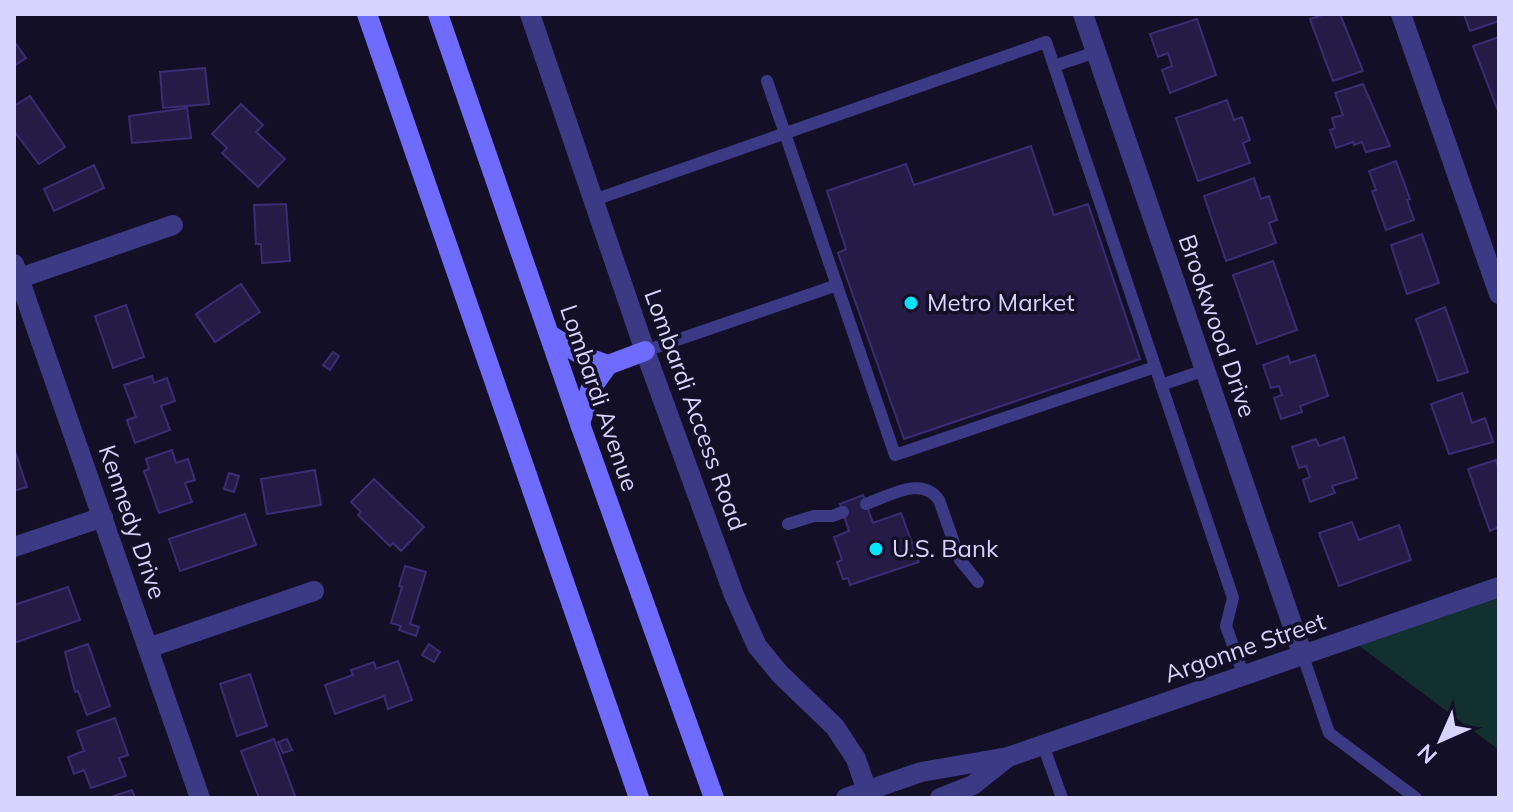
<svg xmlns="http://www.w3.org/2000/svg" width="1513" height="812" font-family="Mulish,sans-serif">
<rect width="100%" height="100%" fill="#130f26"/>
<polygon fill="#12302f" points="1499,589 1499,750 1350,639"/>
<g fill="#241b47" stroke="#3b2d73" stroke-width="2">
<polygon points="1325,14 1340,14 1363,71 1333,81 1310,19"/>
<polygon points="1464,14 1497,14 1499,21 1470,31"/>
<polygon points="1197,19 1216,75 1170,93 1162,70 1172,66 1168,53 1158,57 1150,34"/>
<polygon points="1499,37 1499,107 1497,108 1473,46"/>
<polygon points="14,41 26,58 14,66"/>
<polygon points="205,68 209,104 163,108 160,72"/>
<polygon points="1363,84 1390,146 1366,152 1362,142 1354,145 1353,142 1336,148 1330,130 1335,128 1332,118 1343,115 1335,93"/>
<polygon points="30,96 65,147 39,164 14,131 14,106"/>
<polygon points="1227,100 1234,120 1242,117 1245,126 1250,140 1243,143 1250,163 1198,181 1176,118"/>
<polygon points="241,104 263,125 256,132 285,159 258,187 222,153 227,148 212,134"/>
<polygon points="187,108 191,138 132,143 129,116"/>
<polygon points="1031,146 1054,215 1088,204 1140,359 904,439 838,253 846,249 827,191 906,164 914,185"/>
<polygon points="1396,161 1410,199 1407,200 1414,220 1386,230 1372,191 1376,190 1369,171"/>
<polygon points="94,165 104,188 54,211 44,189"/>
<polygon points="1254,178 1261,199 1269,196 1277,220 1269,223 1276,243 1226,261 1204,196"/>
<polygon points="286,204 290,261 262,263 261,244 256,244 254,205"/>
<polygon points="1422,234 1439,283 1407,294 1391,245"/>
<polygon points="1273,261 1297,330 1257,344 1233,275"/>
<polygon points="241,284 260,312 215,342 196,314"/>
<polygon points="126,305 144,357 113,368 95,316"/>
<polygon points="1445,307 1468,372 1438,381 1416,319"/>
<polygon points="333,352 339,356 330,370 323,365"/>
<polygon points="1315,355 1328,396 1300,406 1302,412 1281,419 1274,398 1282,395 1279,386 1271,388 1263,365 1288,356 1290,363"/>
<polygon points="152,376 154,383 167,378 175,401 161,406 170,430 135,443 127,420 136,417 124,385"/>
<polygon points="1462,393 1472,423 1485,418 1493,442 1449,454 1431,404"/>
<polygon points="1344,437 1357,478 1332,486 1335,493 1310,502 1303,480 1310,477 1306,466 1299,468 1292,447 1316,439 1319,446"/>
<polygon points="172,450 176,463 188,459 195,480 185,483 192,502 159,513 144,471 149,469 146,459"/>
<polygon points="15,451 27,487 14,491 14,452"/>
<polygon points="1496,460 1499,470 1499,527 1490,531 1468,469"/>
<polygon points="315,470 321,505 267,514 261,479"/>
<polygon points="229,473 239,476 234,492 224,489"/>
<polygon points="374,479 424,527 401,551 393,543 390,546 358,515 361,512 351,502"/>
<polygon points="863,495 873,523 901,513 919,562 850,585 848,578 843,579 837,562 842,560 834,537 849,531 840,504"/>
<polygon points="245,514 256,545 180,571 169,539"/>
<polygon points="1352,522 1359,540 1399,525 1411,560 1339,586 1319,533"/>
<polygon points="405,566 426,572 410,624 419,627 416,636 399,630 401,626 391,623 402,587 399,586"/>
<polygon points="68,587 80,620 14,643 14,605"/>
<polygon points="88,644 110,706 87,715 78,691 75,692 65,652"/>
<polygon points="429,644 440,652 434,662 422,655"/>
<polygon points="398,661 412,700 388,709 384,696 335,714 325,685 353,675 351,670 374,662 376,669"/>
<polygon points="250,674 267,726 237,736 220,684"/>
<polygon points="115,718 128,755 119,758 126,776 91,788 84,770 74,774 68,757 84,751 77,731"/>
<polygon points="274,739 295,796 289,798 259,798 241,751"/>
<polygon points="287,739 292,750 283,753 278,742"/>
<polygon points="132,790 135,798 108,798"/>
</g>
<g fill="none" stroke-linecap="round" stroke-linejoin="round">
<g stroke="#3d3a85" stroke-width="12">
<polyline points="1054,66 1096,52"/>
<polyline points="767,81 895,455 1155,367"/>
<polyline points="594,200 1046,42 1233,598 1226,626 1244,676"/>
<polyline points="645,351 837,285"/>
<polyline points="1161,385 1205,370"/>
<path d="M 866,504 C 889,496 922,475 939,500 L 960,560 L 978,582"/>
<polyline points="788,524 814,516 832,516 843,512"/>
<polyline points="1303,656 1329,733 1416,798"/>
<polyline points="1043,745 1062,798"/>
</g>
<g stroke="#3d3a85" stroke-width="20">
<polyline points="530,14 645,351 734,595 757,646 780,674 835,727 856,759 867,791"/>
<polyline points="1083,14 1303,656"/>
<polyline points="1401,14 1499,294"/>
<polyline points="14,264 200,798"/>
<polyline points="20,278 173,225"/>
<polyline points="14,547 103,517"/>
<polyline points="148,648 314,591"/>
<polyline points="846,798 921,772 1008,757 1499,587"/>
<polyline points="940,798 973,785 1008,757"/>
</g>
<g stroke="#6f6bff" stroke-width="20">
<polyline points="367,14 639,798"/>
<polyline points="438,14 580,424 714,798"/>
<polyline points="550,335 585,357 608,365"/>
<polyline points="580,424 590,390 608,365 645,351"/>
</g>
</g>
<g fill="#00e5ff" stroke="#130f26" stroke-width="3">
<circle cx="911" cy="303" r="8"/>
<circle cx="876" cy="549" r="8"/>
</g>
<g text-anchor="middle" stroke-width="7" stroke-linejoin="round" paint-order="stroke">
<g font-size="24" fill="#d9d4ff" stroke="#130f26" text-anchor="start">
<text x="927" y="311">Metro Market</text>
<text x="892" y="557">U.S. Bank</text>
</g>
<g font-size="24" fill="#d9d4ff" stroke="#130f26">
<text transform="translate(1217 326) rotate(71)" y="8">Brookwood Drive</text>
<text transform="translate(599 398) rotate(71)" y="8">Lombardi Avenue</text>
<text transform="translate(695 410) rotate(70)" y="8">Lombardi Access Road</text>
<text transform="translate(132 522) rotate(71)" y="8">Kennedy Drive</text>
<text transform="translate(1245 648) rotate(-19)" y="8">Argonne Street</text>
</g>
</g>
<rect width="1513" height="812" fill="none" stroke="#d9d4ff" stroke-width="32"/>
<g transform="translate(1441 740) rotate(225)" stroke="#130f26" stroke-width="6" paint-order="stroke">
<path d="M0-6L14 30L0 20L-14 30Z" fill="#d9d4ff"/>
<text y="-12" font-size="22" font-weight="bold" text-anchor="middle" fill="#d9d4ff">N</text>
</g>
</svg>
